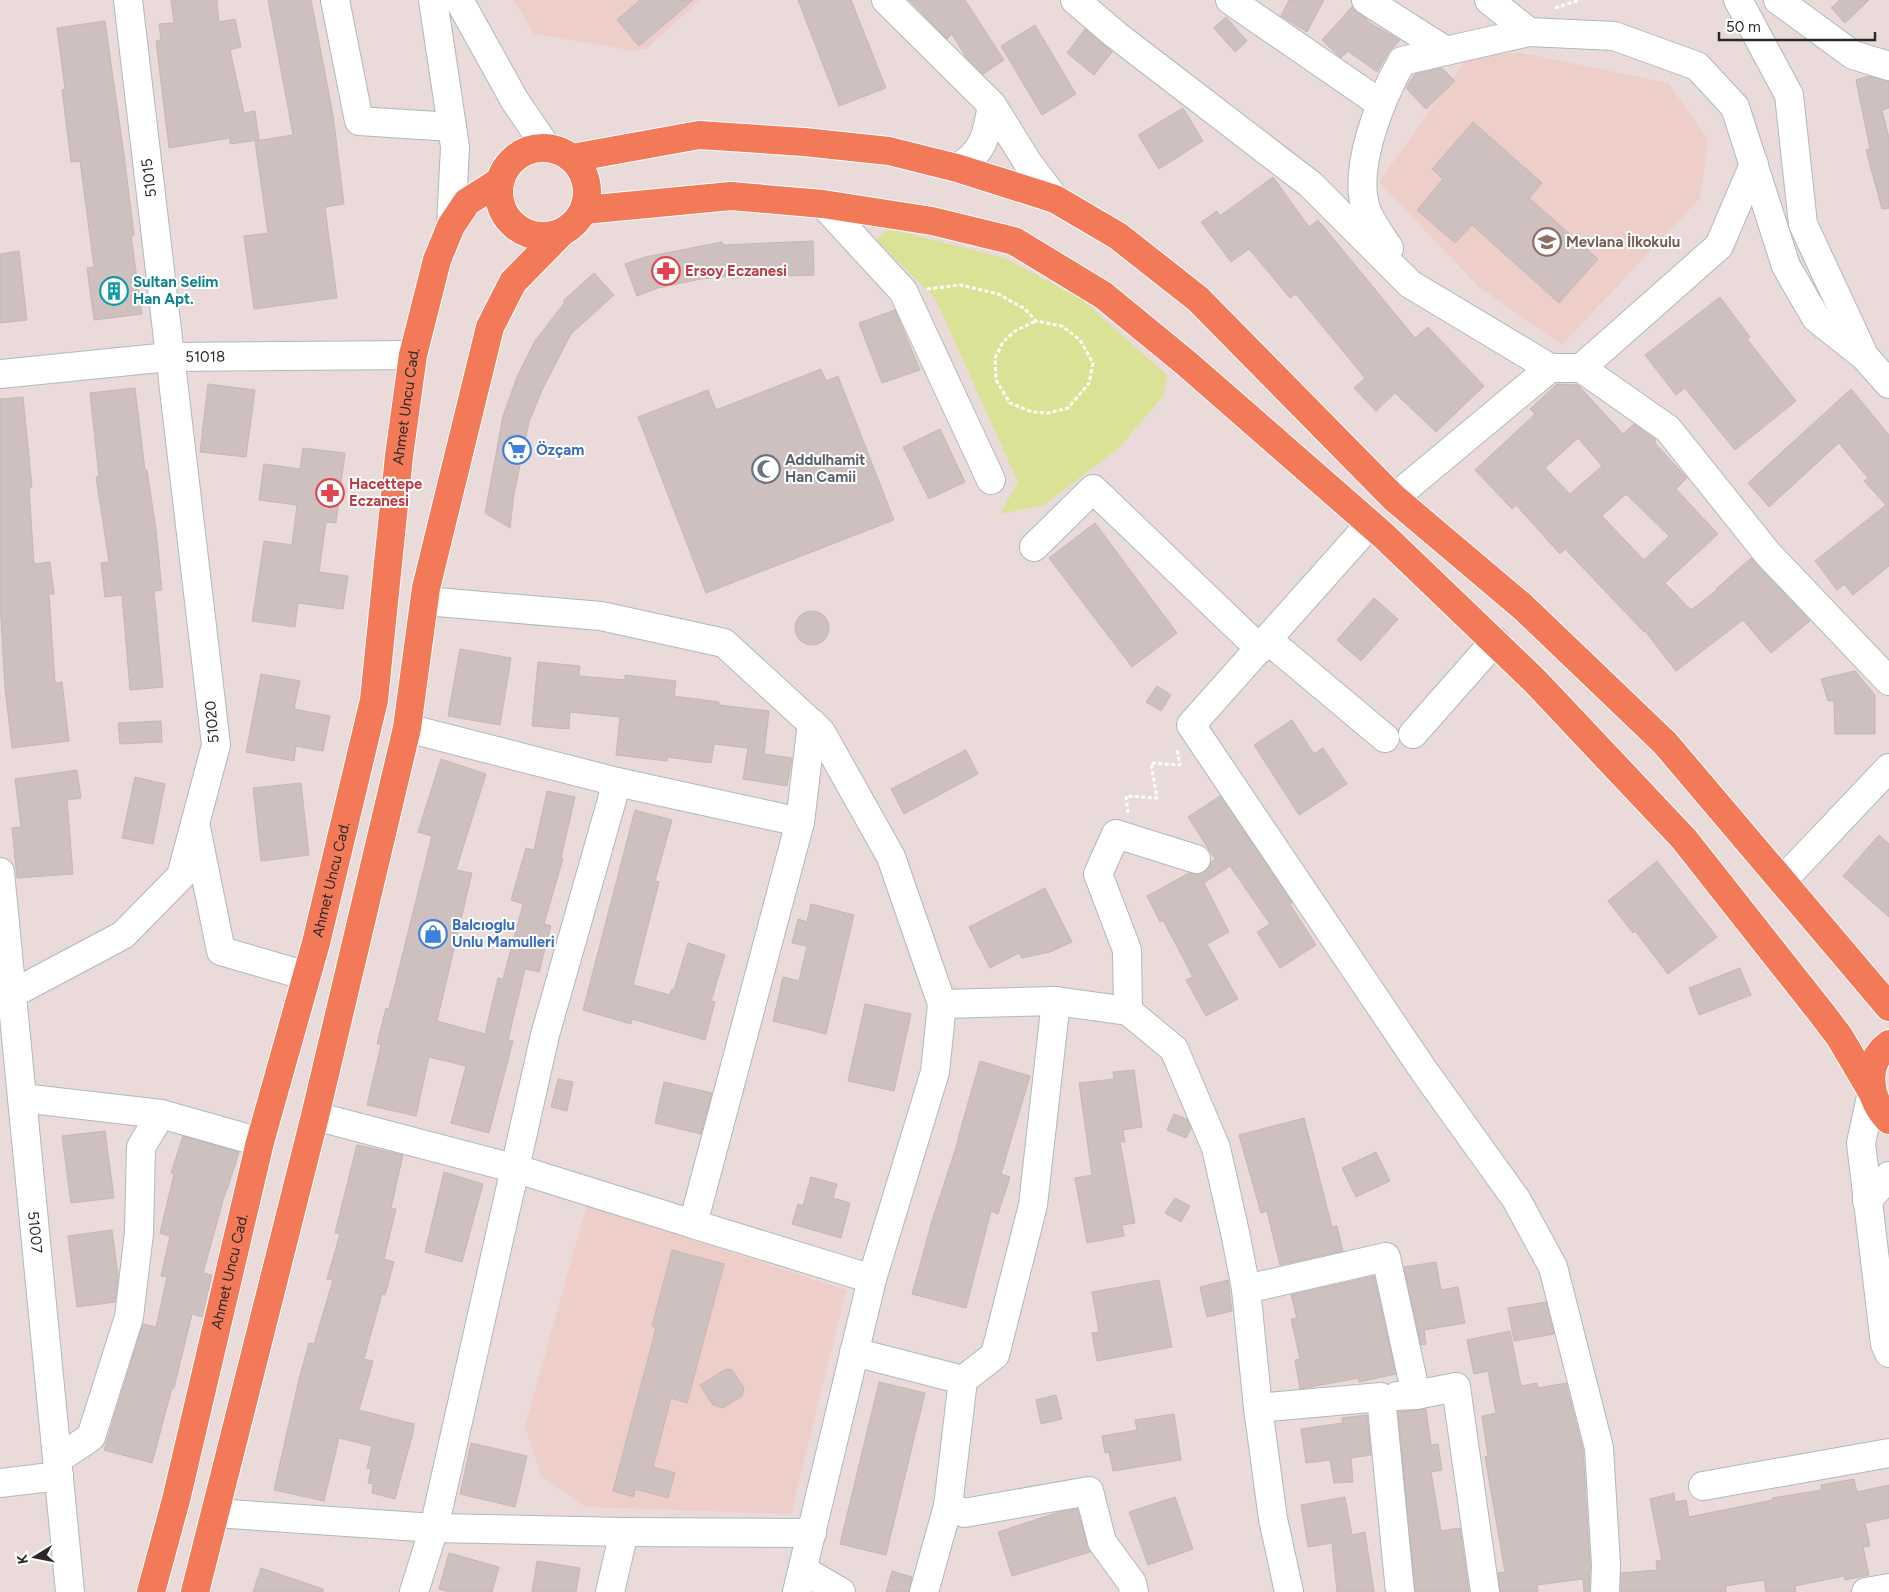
<svg xmlns="http://www.w3.org/2000/svg" width="1889" height="1592" font-family="Figtree,sans-serif">
<rect width="100%" height="100%" fill="#ebdada"/>
<g fill="#eecec9">
<polygon points="513,0 700,0 646,49 634,51 534,34"/>
<polygon points="1523,53 1668,83 1708,139 1700,198 1562,345 1479,287 1379,182 1470,54"/>
<polygon points="587,1205 846,1290 791,1514 587,1507 541,1476 525,1426"/>
</g>
<polygon fill="#dae395" points="889,229 1005,258 1081,299 1167,375 1164,395 1119,448 1044,505 1000,514 1018,482 935,298 876,240"/>
<g fill="#cec0bf" stroke="#c7b6b4" fill-rule="evenodd">
<polygon points="171,0 217,0 219,22 235,19 241,47 230,50 244,113 255,111 259,140 230,144 230,138 169,148 156,41 161,40 159,24 174,23"/>
<polygon points="268,0 311,0 333,115 344,204 325,207 337,298 254,309 244,236 268,233 255,141 293,135"/>
<polygon points="640,0 693,0 639,46 617,20"/>
<polygon points="798,0 851,0 886,88 839,106"/>
<polygon points="909,0 965,0 1004,60 983,74 967,59 952,34 947,39"/>
<polygon points="1289,0 1324,0 1307,32 1281,16"/>
<polygon points="1840,0 1869,0 1845,23 1831,8"/>
<polygon points="1352,7 1373,25 1400,40 1388,53 1377,72 1348,51 1341,58 1322,40"/>
<polygon points="1226,17 1247,41 1235,52 1214,28"/>
<polygon points="105,21 124,155 134,235 131,236 142,314 94,320 87,268 94,267 80,161 71,162 62,90 65,89 57,28"/>
<polygon points="1035,25 1076,94 1042,115 1001,46"/>
<polygon points="1085,29 1112,52 1094,75 1067,53"/>
<polygon points="1442,68 1455,81 1426,109 1406,88 1415,74"/>
<polygon points="1869,76 1889,81 1889,108 1882,110 1889,138 1889,208 1882,209 1866,150 1870,149 1856,80"/>
<polygon points="1183,108 1203,141 1159,169 1138,135"/>
<polygon points="1473,122 1542,183 1529,198 1598,259 1559,303 1472,225 1455,243 1417,210 1443,179 1432,169"/>
<polygon points="1273,177 1309,227 1318,220 1415,338 1428,327 1484,386 1436,432 1395,393 1376,411 1354,388 1365,378 1296,294 1290,298 1249,249 1231,262 1201,222 1217,211 1220,216"/>
<polygon points="813,241 814,275 731,278 730,276 701,279 658,288 637,296 625,264 645,257 722,242 723,245"/>
<polygon points="19,251 27,320 0,323 0,254"/>
<polygon points="594,273 614,295 571,334 542,390 529,422 514,494 510,528 485,513 503,416 517,377 535,341 565,302 563,301"/>
<polygon points="1720,297 1750,337 1747,339 1796,401 1735,450 1685,388 1676,395 1645,355"/>
<polygon points="895,310 920,370 882,383 859,323"/>
<polygon points="821,369 826,381 838,376 894,520 706,593 638,417 708,390 716,410"/>
<polygon points="208,384 255,390 246,457 200,452"/>
<path d="M 1557,384 L 1578,385 L 1623,434 L 1634,424 L 1656,440 L 1654,442 L 1687,478 L 1676,489 L 1718,534 L 1665,583 L 1691,610 L 1717,590 L 1716,589 L 1751,558 L 1810,621 L 1771,653 L 1743,620 L 1676,671 L 1645,631 L 1644,632 L 1565,549 L 1560,554 L 1516,505 L 1512,509 L 1475,470 L 1535,414 L 1530,409 ZM 1578,438 L 1602,466 L 1570,494 L 1545,468 ZM 1626,494 L 1669,536 L 1644,560 L 1602,516 Z"/>
<polygon points="135,388 145,470 147,470 156,530 162,590 154,591 163,687 130,690 122,595 105,597 101,563 109,562 96,477 99,477 90,393"/>
<polygon points="1851,389 1889,435 1889,566 1853,595 1844,584 1837,590 1815,561 1886,505 1864,481 1868,478 1839,443 1769,507 1748,483"/>
<polygon points="23,397 32,487 29,488 34,564 50,562 54,594 49,594 55,683 62,682 69,741 12,748 5,688 0,603 0,399"/>
<polygon points="940,429 965,482 929,499 903,447"/>
<polygon points="303,448 345,453 336,523 326,522 319,572 348,576 343,609 298,603 295,627 252,621 264,541 292,545 297,505 259,500 264,464 300,469"/>
<polygon points="1095,523 1177,633 1132,667 1049,558"/>
<polygon points="1374,598 1398,619 1361,661 1337,640"/>
<circle cx="812" cy="628" r="17"/>
<polygon points="460,649 511,658 500,725 448,716"/>
<polygon points="538,662 580,666 579,676 625,680 625,675 676,681 674,696 719,702 719,705 769,711 764,754 792,758 787,786 743,779 748,748 714,744 711,763 667,757 667,761 616,755 620,717 570,712 569,729 532,726"/>
<polygon points="1855,671 1875,695 1875,734 1835,734 1834,701 1828,701 1821,679"/>
<polygon points="261,674 300,681 294,709 330,716 323,751 296,746 294,761 246,752"/>
<polygon points="1157,686 1171,695 1161,711 1146,702"/>
<polygon points="1292,720 1314,754 1323,748 1347,784 1299,815 1254,745"/>
<polygon points="161,721 162,742 120,744 118,723"/>
<polygon points="966,750 978,774 904,814 891,789"/>
<polygon points="441,759 486,774 456,870 472,873 437,1021 485,1034 498,978 503,979 523,904 511,900 526,848 534,850 547,791 575,797 561,858 563,859 544,924 551,926 539,972 525,969 508,1040 513,1041 489,1133 451,1123 466,1066 429,1057 416,1116 367,1105 381,1045 377,1044 386,1008 389,1009 432,836 418,832"/>
<polygon points="77,770 81,798 67,800 73,874 17,878 12,828 21,827 15,779"/>
<polygon points="135,777 165,784 153,844 122,838"/>
<polygon points="301,783 309,855 261,861 253,788"/>
<polygon points="1220,796 1292,902 1290,904 1316,945 1280,968 1257,932 1270,924 1230,866 1204,883 1229,932 1207,944 1238,999 1206,1016 1186,980 1193,977 1163,920 1160,922 1147,896 1189,873 1199,874 1206,871 1211,862 1215,859 1188,817"/>
<polygon points="635,810 672,820 655,881 659,882 633,985 670,995 672,989 674,990 688,943 725,955 711,1001 715,1002 705,1040 632,1019 631,1024 583,1010"/>
<polygon points="1879,835 1889,844 1889,917 1843,876"/>
<polygon points="1657,861 1717,937 1668,974 1635,931 1633,933 1608,901"/>
<polygon points="1045,888 1072,942 1050,952 1022,958 1019,953 990,968 969,927"/>
<polygon points="811,904 854,915 826,1034 773,1021 783,977 799,981 807,946 792,943 798,919 807,922"/>
<polygon points="1740,968 1751,995 1699,1015 1689,988"/>
<polygon points="865,1004 911,1014 894,1091 848,1081"/>
<polygon points="980,1061 1030,1076 1001,1174 1010,1177 998,1214 991,1211 966,1308 912,1294 932,1221 959,1138 958,1138"/>
<polygon points="1134,1070 1142,1127 1123,1130 1125,1142 1120,1142 1135,1223 1122,1225 1124,1236 1087,1243 1075,1178 1092,1175 1079,1083 1114,1079 1113,1072"/>
<polygon points="558,1079 573,1082 567,1111 551,1107"/>
<polygon points="664,1082 712,1093 701,1134 655,1123"/>
<polygon points="1174,1114 1187,1119 1191,1128 1186,1138 1167,1130"/>
<polygon points="1304,1118 1332,1227 1337,1226 1343,1251 1280,1265 1267,1211 1261,1213 1239,1135"/>
<polygon points="105,1131 114,1198 71,1203 62,1136"/>
<polygon points="183,1136 239,1152 227,1190 226,1190 203,1273 212,1275 202,1317 192,1314 174,1388 172,1388 152,1463 104,1450 143,1324 156,1327 167,1277 161,1276 170,1236 160,1233 174,1174 171,1173"/>
<polygon points="357,1145 403,1155 391,1208 396,1209 384,1259 394,1262 385,1295 382,1294 364,1359 373,1361 359,1410 414,1424 413,1432 395,1499 372,1493 373,1484 368,1483 371,1469 367,1468 372,1446 339,1438 324,1501 274,1490 299,1379 309,1343 314,1344 333,1280 327,1279 340,1234 335,1233"/>
<polygon points="1376,1152 1390,1181 1356,1197 1342,1168"/>
<polygon points="444,1172 483,1184 462,1262 425,1252"/>
<polygon points="811,1177 837,1184 833,1198 850,1203 841,1238 792,1224 798,1204 803,1206"/>
<polygon points="1175,1198 1190,1206 1181,1222 1165,1213"/>
<polygon points="112,1230 118,1276 115,1302 77,1307 68,1236"/>
<polygon points="672,1250 724,1264 687,1403 671,1398 653,1467 675,1473 668,1498 635,1489 634,1497 613,1491 656,1328 652,1326"/>
<polygon points="1436,1262 1441,1290 1458,1287 1465,1323 1424,1330 1426,1344 1421,1345 1404,1267"/>
<polygon points="1374,1276 1396,1374 1359,1382 1359,1378 1300,1389 1295,1360 1300,1359 1291,1319 1297,1318 1291,1295"/>
<polygon points="1159,1280 1172,1347 1097,1361 1092,1333 1099,1332 1092,1292"/>
<polygon points="1228,1280 1232,1311 1207,1317 1200,1287"/>
<polygon points="1546,1302 1554,1334 1514,1341 1508,1308"/>
<polygon points="1510,1331 1521,1386 1537,1383 1538,1388 1566,1383 1583,1450 1590,1565 1589,1592 1584,1592 1583,1579 1537,1585 1538,1592 1500,1592 1498,1573 1505,1572 1485,1457 1488,1456 1482,1416 1496,1413 1488,1371 1474,1374 1467,1340"/>
<polygon points="726,1369 732,1370 744,1388 742,1396 723,1408 713,1405 700,1385"/>
<polygon points="879,1382 925,1393 886,1555 840,1544"/>
<polygon points="1056,1395 1062,1419 1041,1424 1036,1400"/>
<polygon points="1426,1409 1431,1445 1438,1444 1442,1470 1431,1472 1441,1531 1460,1528 1469,1592 1415,1592 1398,1412"/>
<polygon points="1174,1414 1181,1460 1113,1471 1109,1452 1105,1453 1102,1436 1137,1430 1135,1420"/>
<polygon points="1367,1415 1371,1455 1351,1458 1353,1482 1334,1483 1330,1460 1306,1463 1301,1429 1343,1423 1342,1418"/>
<polygon points="471,1443 527,1456 515,1507 460,1494"/>
<polygon points="1854,1479 1857,1492 1889,1485 1889,1518 1865,1523 1870,1546 1863,1547 1869,1575 1845,1580 1844,1576 1795,1586 1796,1592 1766,1592 1764,1580 1726,1586 1726,1592 1621,1592 1621,1573 1657,1570 1656,1561 1662,1560 1650,1499 1674,1493 1675,1502 1686,1500 1689,1517 1773,1500 1772,1498 1822,1490 1821,1485"/>
<polygon points="1175,1497 1193,1549 1148,1565 1129,1512"/>
<polygon points="1345,1497 1352,1535 1365,1532 1374,1592 1337,1592 1332,1543 1308,1547 1301,1505"/>
<polygon points="1077,1509 1090,1552 1012,1576 998,1532 1059,1512"/>
<polygon points="449,1553 499,1567 492,1592 449,1592 439,1589"/>
<polygon points="537,1561 580,1568 576,1592 532,1592"/>
<polygon points="261,1568 323,1589 323,1592 253,1592"/>
<polygon points="892,1571 912,1577 909,1592 886,1592"/>
</g>
<g fill="none" stroke-linecap="round" stroke-linejoin="round">
<defs>
<g id="minor">
<polyline points="335,0 359,121 452,127"/>
<polyline points="433,0 455,147 451,226"/>
<polyline points="459,0 515,101 547,148"/>
<polyline points="886,0 992,105 1028,163 1055,199"/>
<polyline points="1075,0 1116,35 1310,184 1410,284 1550,368"/>
<polyline points="1230,0 1381,104"/>
<polyline points="1366,0 1446,51"/>
<polyline points="1489,0 1529,32 1614,36 1697,66 1735,107 1786,266 1816,318 1865,357 1889,384"/>
<polyline points="1738,0 1789,95 1803,224 1862,351"/>
<polyline points="1778,0 1853,55 1889,66"/>
<path d="M 957,168 C 984,153 987,134 992,105"/>
<polyline points="823,204 903,291 991,480"/>
<path d="M 1389,248 C 1382,237 1372,224 1367,212 C 1351,170 1381,98 1402,61 L 1529,32"/>
<polyline points="1581,368 1719,246 1754,164"/>
<path id="s1" d="M 0,374 L 169,357 L 413,355"/>
<polyline points="1394,498 1550,368 1581,368 1668,429 1768,554 1889,681"/>
<polyline points="1370,524 1191,725 1424,1071 1516,1199 1553,1267 1599,1448 1606,1565 1605,1592"/>
<polyline points="1034,547 1093,489 1260,649"/>
<polyline points="425,601 601,616 724,643 821,732 891,857 942,1004 935,1072 872,1279 797,1592"/>
<polyline points="1268,640 1385,738"/>
<polyline points="812,723 800,822 693,1224 872,1279"/>
<polyline points="407,728 617,782 800,822"/>
<polyline points="1413,734 1495,641"/>
<polyline points="196,828 221,951 307,976"/>
<path id="s2" d="M 0,872 L 70,1592"/>
<polyline points="1782,881 1889,768"/>
<polyline points="12,994 123,935 181,876 216,745 128,0"/>
<polyline points="942,1004 1056,1001 1128,1011 1174,1049 1216,1148 1236,1237 1246,1289 1258,1408 1273,1519 1289,1592"/>
<polyline points="1128,1011 1127,950 1098,874 1116,834 1196,859"/>
<polyline points="1872,1092 1861,1143 1885,1344 1889,1353"/>
<polyline points="22,1098 161,1114 260,1142"/>
<polyline points="315,1116 517,1169 693,1224"/>
<polyline points="1867,1201 1889,1176"/>
<polyline points="1246,1289 1386,1257 1416,1395"/>
<polyline points="854,1352 963,1380"/>
<polyline points="1397,1396 1416,1395 1456,1387 1485,1592"/>
<polyline points="1258,1408 1381,1397 1400,1592"/>
<polyline points="58,1459 91,1437 129,1317 139,1233 141,1147 161,1114"/>
<polyline points="0,1483 59,1476"/>
<polyline points="1703,1486 1889,1453"/>
<polyline points="948,1506 964,1513 1089,1491 1102,1542 1132,1583 1134,1592"/>
<polyline points="215,1513 434,1528 624,1532 812,1533"/>
<polyline points="803,1570 841,1592"/>
<polyline points="414,1592 434,1528 545,1035 617,782"/>
<polyline points="610,1592 624,1532"/>
<polyline points="924,1592 948,1506 963,1380 995,1355 1033,1205 1056,1001"/>
<polyline points="1866,1592 1889,1588"/>
</g>
<g id="major">
<circle cx="543" cy="192" r="44"/>
<polyline points="572,158 699,135 804,142 889,151 957,168 1055,199 1118,236 1198,299 1394,498 1523,607 1665,743 1889,1007"/>
<polyline points="584,210 731,196 823,204 932,221 1014,241 1103,295 1186,363 1384,536 1535,681 1684,839 1823,1015 1839,1036 1872,1092"/>
<path d="M 1889,1044 C 1863,1063 1868,1099 1889,1120"/>
<path id="s3" d="M 151,1592 L 176,1500 L 260,1142 L 316,943 L 374,700 L 399,456 L 413,355 L 437,260 L 451,226 L 467,202 L 500,181"/>
<polyline points="195,1592 315,1116 407,728 426,588 490,327 513,282 561,233"/>
</g>
</defs>
<use href="#minor" stroke="#aeb9bd" stroke-width="30"/>
<use href="#major" stroke="#fff" stroke-width="30"/>
<g stroke="#fff" stroke-width="3" stroke-dasharray="4 2.5" stroke-linecap="butt">
<polyline points="1555,8 1580,0"/>
<polyline points="927,289 960,285 998,294 1025,309 1036,321 1062,326 1080,340 1093,363 1089,383 1068,408 1048,413 1032,412 1010,403 996,380 995,358 1003,342 1015,331 1036,321"/>
<polyline points="1128,813 1126,796 1157,798 1151,763 1180,765 1177,749"/>
</g>
<use href="#minor" stroke="#fff" stroke-width="28"/>
<use href="#major" stroke="#f27a59" stroke-width="28"/>
</g>
<defs>
<symbol id="school-ring" viewBox="-11 -11 22 22"><circle r="9.5" fill="#fff" stroke="#8d6e63" stroke-width="1.5"/><path d="M0-5L7-2L0 1L-7-2ZM-4 1L0 2.5L4 1V4Q0 6-4 4Z" fill="#8d6e63"/></symbol>
<symbol id="pharmacy-ring" viewBox="-11 -11 22 22"><circle r="9.5" fill="#fff" stroke="#e0444e" stroke-width="1.5"/><path d="M-2-6h4v4h4v4h-4v4h-4v-4h-4v-4h4Z" fill="#e0444e"/></symbol>
<symbol id="building-ring" viewBox="-11 -11 22 22"><circle r="9.5" fill="#fff" stroke="#0f9aa8" stroke-width="1.5"/><path d="M-4-6H4V6H1V3H-1V6H-4ZM-2.5-4.3h1.7v1.8h-1.7ZM.8-4.3h1.7v1.8H.8ZM-2.5-1h1.7V.8h-1.7ZM.8-1h1.7V.8H.8Z" fill="#0f9aa8"/></symbol>
<symbol id="supermarket-ring" viewBox="-11 -11 22 22"><circle r="9.5" fill="#fff" stroke="#3f7fe0" stroke-width="1.5"/><path d="M-6-5.5h2.5l.6 2H6L4.5 2H-2.5L-4.4-4H-6ZM-1.5 3.2a1.3 1.3 0 1 0 .1 0ZM3 3.2a1.3 1.3 0 1 0 .1 0Z" fill="#3f7fe0"/></symbol>
<symbol id="mosque-ring" viewBox="-11 -11 22 22"><circle r="9.5" fill="#fff" stroke="#6b7280" stroke-width="1.5"/><path d="M3.5-4.9A6 6 0 1 0 3.5 4.9A5 5 0 1 1 3.5-4.9Z" fill="#6b7280"/></symbol>
<symbol id="shop-ring" viewBox="-11 -11 22 22"><circle r="9.5" fill="#fff" stroke="#3f7fe0" stroke-width="1.5"/><path d="M-5-2.5h2.3a2.7 3.5 0 0 1 5.4 0H5L5.5 6h-11ZM-1.5-2.5h3a1.5 2.3 0 0 0-3 0Z" fill="#3f7fe0"/></symbol>
</defs>
<g fill-rule="evenodd">
<use href="#school-ring" x="1531" y="226" width="32" height="32"/>
<use href="#pharmacy-ring" x="650" y="255" width="32" height="32"/>
<use href="#building-ring" x="98" y="275" width="32" height="32"/>
<use href="#supermarket-ring" x="501" y="434" width="32" height="32"/>
<use href="#mosque-ring" x="750" y="453" width="32" height="32"/>
<use href="#pharmacy-ring" x="314" y="477" width="32" height="32"/>
<use href="#shop-ring" x="417" y="918" width="32" height="32"/>
</g>
<g text-anchor="middle" stroke-width="4" stroke-linejoin="round" paint-order="stroke">
<g font-size="15" fill="#292929" stroke="#fff">
<text transform="translate(149 178) rotate(-97)" y="5">51015</text>
<text dy="5" stroke="none"><textPath href="#s1" startOffset="206">51018</textPath></text>
<text dy="5" stroke="none"><textPath href="#s3" startOffset="1215">Ahmet Uncu Cad.</textPath></text>
<text transform="translate(212 722) rotate(-95)" y="5">51020</text>
<text dy="5" stroke="none"><textPath href="#s3" startOffset="735">Ahmet Uncu Cad.</textPath></text>
<text dy="5" stroke="none"><textPath href="#s2" startOffset="362">51007</textPath></text>
<text dy="5" stroke="none"><textPath href="#s3" startOffset="330">Ahmet Uncu Cad.</textPath></text>
</g>
<g font-size="15" font-weight="bold" fill="#785e54" stroke="#fff" text-anchor="start">
<text x="1566" y="247">Mevlana İlkokulu</text>
</g>
<g font-size="15" font-weight="bold" fill="#be3a42" stroke="#fff" text-anchor="start">
<text x="685" y="276">Ersoy Eczanesi</text>
<text x="349" y="489">Hacettepe<tspan x="349" dy="17">Eczanesi</tspan></text>
</g>
<g font-size="15" font-weight="bold" fill="#0d838f" stroke="#fff" text-anchor="start">
<text x="133" y="287">Sultan Selim<tspan x="133" dy="17">Han Apt.</tspan></text>
</g>
<g font-size="15" font-weight="bold" fill="#366cbe" stroke="#fff" text-anchor="start">
<text x="536" y="455">Özçam</text>
<text x="452" y="930">Balcıoglu<tspan x="452" dy="17">Unlu Mamulleri</tspan></text>
</g>
<g font-size="15" font-weight="bold" fill="#5b616d" stroke="#fff" text-anchor="start">
<text x="785" y="465">Addulhamit<tspan x="785" dy="17">Han Camii</tspan></text>
</g>
</g>
<g transform="translate(35 1557) rotate(260)" stroke="#ffffff" stroke-width="4" paint-order="stroke">
<path d="M0-4L9 19L0 12L-9 19Z" fill="#292929"/>
<text y="-8" font-size="14" font-weight="bold" text-anchor="middle" fill="#292929">K</text>
</g>
<path d="M1719 32v8h156v-8" fill="none" stroke="#292929" stroke-width="2.5"/>
<text x="1726" y="32" font-size="15" fill="#292929" stroke="#ffffff" stroke-width="4" paint-order="stroke">50 m</text>
</svg>
